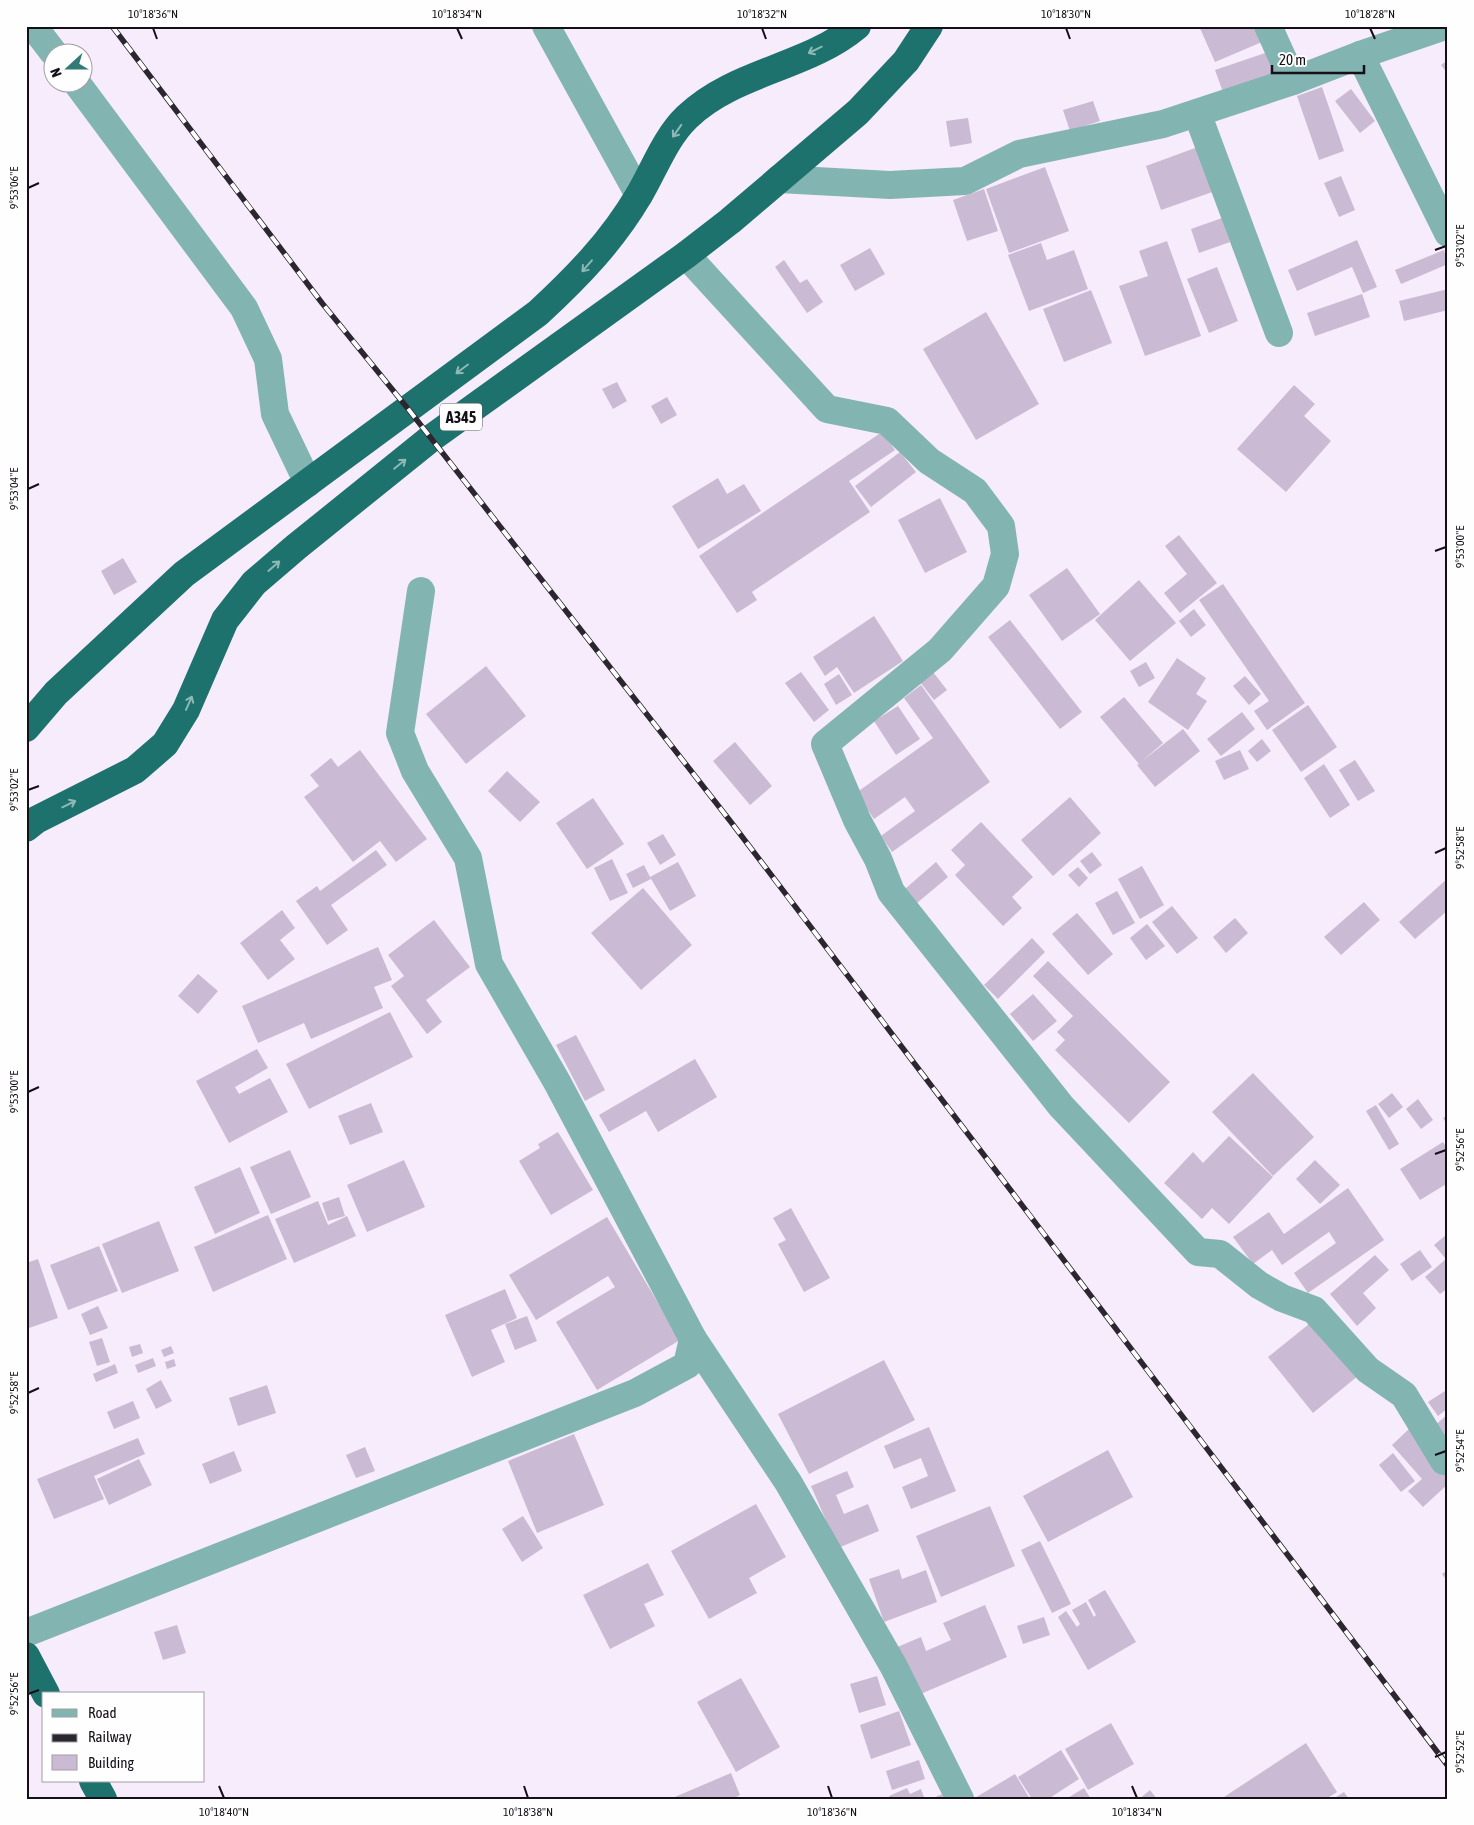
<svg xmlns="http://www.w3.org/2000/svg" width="1474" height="1825" font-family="'Asap Condensed',sans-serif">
<rect width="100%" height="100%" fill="#f7ecfb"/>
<g fill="#cbbad3">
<polygon points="1199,26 1255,26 1262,42 1215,62"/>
<polygon points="1271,51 1279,76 1224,95 1215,70"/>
<polygon points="1448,60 1448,74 1441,65"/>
<polygon points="1322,87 1344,151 1319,160 1297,96"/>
<polygon points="1351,89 1375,121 1360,133 1335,101"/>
<polygon points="1093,101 1100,121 1070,131 1063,110"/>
<polygon points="968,118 972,143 950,147 946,121"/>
<polygon points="1206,144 1221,189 1161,210 1146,166"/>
<polygon points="1045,167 1069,231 1009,253 986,189"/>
<polygon points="1341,176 1355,210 1339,217 1324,183"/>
<polygon points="984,189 998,231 967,241 953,200"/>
<polygon points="1222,218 1230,242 1199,253 1191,229"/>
<polygon points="1357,240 1377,287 1363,293 1352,267 1297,291 1288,270"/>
<polygon points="1167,241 1201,336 1145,356 1119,286 1148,276 1139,251"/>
<polygon points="1041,243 1047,260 1074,250 1088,289 1029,311 1008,255"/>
<polygon points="870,248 885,274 855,291 840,265"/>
<polygon points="1444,250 1448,264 1401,284 1395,270"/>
<polygon points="784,260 800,283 807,279 823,302 807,313 775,267"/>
<polygon points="1217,267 1238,321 1209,333 1187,279"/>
<polygon points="1448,289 1448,310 1404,321 1399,301"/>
<polygon points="1091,290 1112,343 1064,362 1043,309"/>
<polygon points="1362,294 1370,317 1315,336 1307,313"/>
<polygon points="986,312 1039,404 976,440 923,349"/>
<polygon points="617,382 627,401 613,409 602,389"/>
<polygon points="1294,385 1315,404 1304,416 1331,441 1286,492 1237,449"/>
<polygon points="667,397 677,415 661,424 651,406"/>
<polygon points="882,432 895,450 849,481 870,512 752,592 757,600 737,613 699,556"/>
<polygon points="900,452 916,472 871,507 855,486"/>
<polygon points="718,478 727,494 744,484 761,511 698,549 672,506"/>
<polygon points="940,498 967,552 925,573 898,520"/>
<polygon points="1179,535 1217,583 1180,613 1164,593 1187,574 1165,546"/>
<polygon points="123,558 137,582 114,595 101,571"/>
<polygon points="1067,568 1100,614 1062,641 1029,595"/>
<polygon points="1139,580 1176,623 1130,661 1095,620"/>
<polygon points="1223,584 1305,703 1267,730 1254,711 1269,701 1199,600"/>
<polygon points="1194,609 1206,625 1191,637 1179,621"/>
<polygon points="874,616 903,661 854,693 837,667 825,676 813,657"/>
<polygon points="1010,620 1082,712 1060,729 988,637"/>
<polygon points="1177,658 1206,678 1196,694 1207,701 1188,730 1148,702"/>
<polygon points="1146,662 1155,678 1139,687 1130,671"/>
<polygon points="486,666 526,716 466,764 426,714"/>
<polygon points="801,672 829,710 814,722 785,683"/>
<polygon points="933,672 947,690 934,700 920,682"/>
<polygon points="839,674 852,695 836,705 824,684"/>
<polygon points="1245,676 1261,694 1249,705 1233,686"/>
<polygon points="921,685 990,782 892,852 881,836 915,811 905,797 874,819 856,793 933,738 904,698"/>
<polygon points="1124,697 1163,743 1142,761 1183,729 1200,751 1155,787 1137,765 1139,764 1100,717"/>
<polygon points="1308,705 1337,747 1301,772 1272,730"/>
<polygon points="898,706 920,739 896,755 874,721"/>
<polygon points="1242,712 1255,729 1221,756 1207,739"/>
<polygon points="1262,739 1271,751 1257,762 1248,751"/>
<polygon points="735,742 772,786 750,805 713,761"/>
<polygon points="360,750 427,839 396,862 380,841 353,862 304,797 319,786 310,775 331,758 338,767"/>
<polygon points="1240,750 1249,769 1224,780 1215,761"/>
<polygon points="1355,760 1375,791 1358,801 1339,770"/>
<polygon points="1324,764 1350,805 1330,818 1304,778"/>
<polygon points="507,771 540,802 520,822 488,791"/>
<polygon points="1070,797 1101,833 1053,876 1021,840"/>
<polygon points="593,798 624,844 587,869 556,823"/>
<polygon points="981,822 1033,877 1012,897 1022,908 1003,926 955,875 965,865 951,850"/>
<polygon points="663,834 676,855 660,865 647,843"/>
<polygon points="376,850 387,865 331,905 348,930 327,945 296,901 317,886 320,891"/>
<polygon points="1092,852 1102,865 1090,874 1080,861"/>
<polygon points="612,859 628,893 610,901 594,868"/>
<polygon points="678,862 696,896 670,911 650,877"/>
<polygon points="936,862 948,877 917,903 905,889"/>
<polygon points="644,865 651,879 633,888 626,874"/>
<polygon points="1142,866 1164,905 1140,919 1118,879"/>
<polygon points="1078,867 1088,878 1079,887 1068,875"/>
<polygon points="1448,878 1448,910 1415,939 1399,922"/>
<polygon points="643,888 692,945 641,990 591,933"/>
<polygon points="1117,891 1135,923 1113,935 1095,903"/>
<polygon points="1364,902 1380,920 1341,955 1324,937"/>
<polygon points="1172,906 1198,938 1177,954 1152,922"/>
<polygon points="282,910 295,928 280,940 295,959 268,980 240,943"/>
<polygon points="1077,913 1113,954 1088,975 1052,934"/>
<polygon points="1235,918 1248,933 1226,953 1213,937"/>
<polygon points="434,920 470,967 426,1000 442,1022 427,1034 391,986 404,976 388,955"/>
<polygon points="1147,924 1165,946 1146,960 1130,938"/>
<polygon points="1032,938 1045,952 998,999 984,985"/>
<polygon points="378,947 392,980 374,987 383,1008 311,1039 304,1023 258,1043 242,1006"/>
<polygon points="1048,961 1170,1082 1129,1123 1055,1050 1065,1040 1057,1032 1073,1016 1033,976"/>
<polygon points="198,974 218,991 198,1014 178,996"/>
<polygon points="1033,994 1057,1021 1033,1041 1010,1014"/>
<polygon points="390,1012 413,1057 309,1109 286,1064"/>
<polygon points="576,1035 605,1090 585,1101 556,1045"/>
<polygon points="257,1049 268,1068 235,1087 239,1094 270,1078 288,1112 229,1143 196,1081"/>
<polygon points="695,1059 717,1097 658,1132 646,1111 609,1132 599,1115"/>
<polygon points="1253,1073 1314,1137 1273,1176 1212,1112"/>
<polygon points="1392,1093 1403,1107 1389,1118 1378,1104"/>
<polygon points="1418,1099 1433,1120 1421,1129 1406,1109"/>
<polygon points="371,1103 383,1132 350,1145 338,1116"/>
<polygon points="1376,1105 1399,1144 1389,1150 1366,1111"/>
<polygon points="1448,1115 1448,1126 1443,1118"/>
<polygon points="558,1132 593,1190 551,1215 519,1161 540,1148 538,1144"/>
<polygon points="1229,1136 1273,1177 1229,1224 1212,1208 1202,1219 1164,1183 1193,1152 1203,1163"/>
<polygon points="1443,1142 1448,1150 1448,1183 1420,1200 1400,1169"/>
<polygon points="290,1150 311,1197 271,1214 250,1167"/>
<polygon points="404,1160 425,1207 367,1232 347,1185"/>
<polygon points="1315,1160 1340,1185 1320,1204 1296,1179"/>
<polygon points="240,1167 260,1213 215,1234 194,1187"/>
<polygon points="1348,1188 1384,1240 1308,1293 1294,1273 1336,1243 1329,1232 1282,1265 1272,1250 1253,1264 1233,1237 1269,1212 1284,1234"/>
<polygon points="339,1197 345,1216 328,1221 322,1203"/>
<polygon points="318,1201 328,1225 347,1216 356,1236 294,1263 275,1219"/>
<polygon points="791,1208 830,1278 804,1292 778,1244 786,1240 773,1218"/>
<polygon points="268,1215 287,1259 213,1292 194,1247"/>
<polygon points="607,1217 680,1340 597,1390 556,1322 615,1287 608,1276 536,1320 509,1275"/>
<polygon points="159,1221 179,1271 122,1293 102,1244"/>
<polygon points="1447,1234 1448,1288 1440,1294 1425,1277 1446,1259 1434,1245"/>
<polygon points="99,1246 118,1291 68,1310 50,1265"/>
<polygon points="1420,1250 1432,1267 1412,1281 1400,1264"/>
<polygon points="1375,1255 1389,1270 1363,1293 1376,1308 1357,1326 1330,1294"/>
<polygon points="38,1259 58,1318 26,1329 26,1263"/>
<polygon points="505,1289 517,1318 491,1330 505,1362 472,1377 445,1315"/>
<polygon points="98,1306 108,1328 90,1335 81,1314"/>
<polygon points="527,1316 537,1341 515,1350 505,1324"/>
<polygon points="1314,1320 1359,1375 1313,1413 1268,1357"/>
<polygon points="102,1338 110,1362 97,1366 89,1342"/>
<polygon points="140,1344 143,1353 132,1357 129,1347"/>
<polygon points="171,1346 174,1353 164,1357 161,1350"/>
<polygon points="153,1358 156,1366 138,1373 135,1365"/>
<polygon points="174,1359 176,1366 167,1369 165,1362"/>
<polygon points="884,1360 915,1420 809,1474 778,1414"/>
<polygon points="115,1364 118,1373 96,1382 93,1374"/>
<polygon points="161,1380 172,1401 156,1409 146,1389"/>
<polygon points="267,1385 276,1413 238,1426 229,1398"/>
<polygon points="1448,1389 1448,1408 1438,1416 1428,1402"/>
<polygon points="133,1401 140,1418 114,1429 107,1412"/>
<polygon points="1448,1414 1448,1442 1434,1426"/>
<polygon points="929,1427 956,1491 911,1509 902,1487 928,1476 921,1458 894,1469 884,1446"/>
<polygon points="1409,1429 1448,1470 1448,1484 1423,1507 1408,1491 1422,1479 1392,1445"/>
<polygon points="574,1434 604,1505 537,1533 508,1461"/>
<polygon points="138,1438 145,1454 94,1476 104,1499 54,1519 37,1479"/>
<polygon points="365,1447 375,1471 356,1478 346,1455"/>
<polygon points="1108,1450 1133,1497 1048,1542 1023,1496"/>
<polygon points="234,1451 242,1471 210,1484 202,1464"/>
<polygon points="1393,1453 1415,1481 1401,1492 1379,1465"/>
<polygon points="139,1459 152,1485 109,1505 97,1479"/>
<polygon points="847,1471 854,1487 836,1495 844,1514 868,1504 879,1531 838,1548 811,1486"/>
<polygon points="756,1504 786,1557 749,1578 757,1593 709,1619 671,1551"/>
<polygon points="990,1506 1015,1566 941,1597 916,1536"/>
<polygon points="523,1516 543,1548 522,1562 502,1529"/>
<polygon points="1040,1541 1071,1604 1052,1613 1021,1550"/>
<polygon points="648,1563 664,1595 644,1604 655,1626 610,1649 583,1595"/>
<polygon points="899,1569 902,1579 926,1570 937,1602 884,1622 869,1579"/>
<polygon points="1448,1570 1448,1582 1442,1574"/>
<polygon points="1105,1590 1136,1642 1088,1670 1058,1617 1066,1611 1077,1627 1080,1624 1072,1610 1086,1602 1094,1617 1096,1615 1088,1600"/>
<polygon points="985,1605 1007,1657 916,1696 895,1648 921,1637 926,1651 951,1640 943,1623"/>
<polygon points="1044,1617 1050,1635 1023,1644 1017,1626"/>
<polygon points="177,1625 186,1653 163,1660 154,1632"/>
<polygon points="877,1676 886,1705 859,1713 850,1684"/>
<polygon points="741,1678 780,1747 736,1772 697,1702"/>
<polygon points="899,1711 911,1745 871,1759 860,1725"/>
<polygon points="1111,1723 1134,1764 1088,1790 1065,1749"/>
<polygon points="1306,1743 1337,1792 1326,1799 1226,1799 1224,1797"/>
<polygon points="1061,1750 1079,1779 1048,1799 1032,1799 1018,1777"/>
<polygon points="919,1760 925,1779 892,1790 886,1771"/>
<polygon points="731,1773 740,1795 732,1799 670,1799"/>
<polygon points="1015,1774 1030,1799 973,1799"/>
<polygon points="907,1788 910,1794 921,1789 924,1797 890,1799 889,1796"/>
<polygon points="1084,1788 1091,1799 1066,1799"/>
<polygon points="1150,1790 1157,1799 1139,1799"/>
<polygon points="1344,1792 1349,1799 1333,1799"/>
<polygon points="942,1794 944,1799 931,1799"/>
</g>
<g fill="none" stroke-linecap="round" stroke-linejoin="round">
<g stroke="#82b5b1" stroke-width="28">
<polyline points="33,26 53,52"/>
<polyline points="546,26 639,195"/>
<polyline points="1268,26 1293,81"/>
<polyline points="1360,55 1448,233"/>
<polyline points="76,82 244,308 268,359 275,414 308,483"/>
<polyline points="1197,113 1279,333"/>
<polyline points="779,179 890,185 965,181 1019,154 1163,124 1293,81 1360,55 1445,26"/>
<polyline points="686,255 827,409 887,421 929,461 975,491 1001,526 1005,554 996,586 940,650 825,744 857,820 878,859 891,892 1061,1106 1198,1252 1220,1254 1259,1285 1282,1298 1314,1310 1368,1370 1404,1395 1444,1461 1448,1460"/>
<polyline points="421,591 400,733 415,771 468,858 489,964 557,1082 693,1339 788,1482 894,1667 960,1799"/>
<polyline points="26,1633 635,1393 687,1365 693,1339"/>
</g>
<g stroke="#1e726e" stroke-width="28">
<path d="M 26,728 L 56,693 L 184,574 L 538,313 C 577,277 612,241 639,195 C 654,170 665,138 687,117 C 735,71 807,68 857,26"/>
<polyline points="26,828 36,820 135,770 165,744 186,710 225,620 254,583 296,547 430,439 686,255 730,221 858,112 906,61 929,26"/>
<polyline points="26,1656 46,1694"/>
<polyline points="93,1781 103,1799"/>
</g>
<defs>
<polyline id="rail" points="112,26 322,303 409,410 731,822 1448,1766"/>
</defs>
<use href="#rail" stroke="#2c2630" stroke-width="5.5"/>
<use href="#rail" stroke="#fefefe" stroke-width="4" stroke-dasharray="11" stroke-linecap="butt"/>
</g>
<defs><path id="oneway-shaft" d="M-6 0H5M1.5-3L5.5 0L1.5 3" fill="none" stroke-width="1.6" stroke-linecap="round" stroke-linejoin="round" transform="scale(1.25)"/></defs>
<g stroke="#8eb8b6">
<use href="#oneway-shaft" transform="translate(815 50) rotate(154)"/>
<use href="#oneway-shaft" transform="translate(677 131) rotate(125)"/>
<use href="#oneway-shaft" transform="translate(587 266) rotate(131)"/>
<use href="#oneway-shaft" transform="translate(462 369) rotate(143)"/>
<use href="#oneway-shaft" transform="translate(400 464) rotate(-39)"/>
<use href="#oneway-shaft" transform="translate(274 566) rotate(-41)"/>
<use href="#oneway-shaft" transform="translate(189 703) rotate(-66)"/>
<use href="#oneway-shaft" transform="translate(69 804) rotate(-26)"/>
</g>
<path fill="none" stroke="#150f18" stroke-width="2" d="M 153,28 L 157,39M 457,28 L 462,39M 762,28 L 766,39M 1066,28 L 1070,39M 1370,28 L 1375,39M 28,188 L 39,183M 1435,250 L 1446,246M 28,489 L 39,484M 1435,551 L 1446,547M 28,790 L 39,786M 1435,853 L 1446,848M 28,1092 L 39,1087M 1435,1154 L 1446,1150M 28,1393 L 39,1388M 1435,1455 L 1446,1451M 28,1694 L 39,1690M 1435,1757 L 1446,1752M 219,1786 L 224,1798M 524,1786 L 528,1798M 828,1786 L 832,1798M 1132,1786 L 1137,1798"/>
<g text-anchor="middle" stroke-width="4" stroke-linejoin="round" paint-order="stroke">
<rect fill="#fefefe" stroke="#5b575d" stroke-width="1" x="440" y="403.5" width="42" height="27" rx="4"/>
<g font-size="16" font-weight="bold" fill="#150f18">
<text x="461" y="423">A345</text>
</g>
</g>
<rect width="1474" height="1825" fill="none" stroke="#fefefe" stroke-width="55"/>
<rect x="42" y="1692" width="162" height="90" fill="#fefefe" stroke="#a19ea2"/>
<rect x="52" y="1709" width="25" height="8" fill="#82b5b1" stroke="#a19ea2"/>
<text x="88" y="1718" font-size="15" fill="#150f18">Road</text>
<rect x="52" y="1734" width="25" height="8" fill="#2c2630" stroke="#a19ea2"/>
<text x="88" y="1742" font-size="15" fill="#150f18">Railway</text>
<rect x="52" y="1755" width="25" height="15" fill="#cbbad3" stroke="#a19ea2"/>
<text x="88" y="1768" font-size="15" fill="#150f18">Building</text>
<g transform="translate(68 68) rotate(249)"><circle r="24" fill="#fefefe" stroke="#a19ea2"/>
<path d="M0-4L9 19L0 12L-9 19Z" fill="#327a76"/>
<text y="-8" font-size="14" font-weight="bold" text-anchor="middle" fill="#150f18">N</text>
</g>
<path d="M1272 65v8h92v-8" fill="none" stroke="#150f18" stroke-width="2.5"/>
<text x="1279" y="65" font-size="15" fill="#150f18" stroke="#fefefe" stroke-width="4" paint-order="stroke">20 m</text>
<rect x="28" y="28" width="1418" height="1770" fill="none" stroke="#150f18" stroke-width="2"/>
<g font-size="12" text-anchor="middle" fill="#150f18">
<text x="153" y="18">10°18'36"N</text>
<text x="457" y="18">10°18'34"N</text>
<text x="762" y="18">10°18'32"N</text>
<text x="1066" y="18">10°18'30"N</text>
<text x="1370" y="18">10°18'28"N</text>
<text transform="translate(14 188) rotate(-90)" y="4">9°53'06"E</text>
<text transform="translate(1460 246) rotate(-90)" y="4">9°53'02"E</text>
<text transform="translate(14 489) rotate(-90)" y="4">9°53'04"E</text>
<text transform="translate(1460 547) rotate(-90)" y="4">9°53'00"E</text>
<text transform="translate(14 790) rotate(-90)" y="4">9°53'02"E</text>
<text transform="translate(1460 848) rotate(-90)" y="4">9°52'58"E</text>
<text transform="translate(14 1092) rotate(-90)" y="4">9°53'00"E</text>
<text transform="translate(1460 1150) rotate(-90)" y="4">9°52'56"E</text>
<text transform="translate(14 1393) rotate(-90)" y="4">9°52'58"E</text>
<text transform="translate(1460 1451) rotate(-90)" y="4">9°52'54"E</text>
<text transform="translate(14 1694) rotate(-90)" y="4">9°52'56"E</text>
<text transform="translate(1460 1752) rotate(-90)" y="4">9°52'52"E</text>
<text x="224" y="1816">10°18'40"N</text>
<text x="528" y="1816">10°18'38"N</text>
<text x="832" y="1816">10°18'36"N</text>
<text x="1137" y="1816">10°18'34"N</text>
</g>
</svg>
